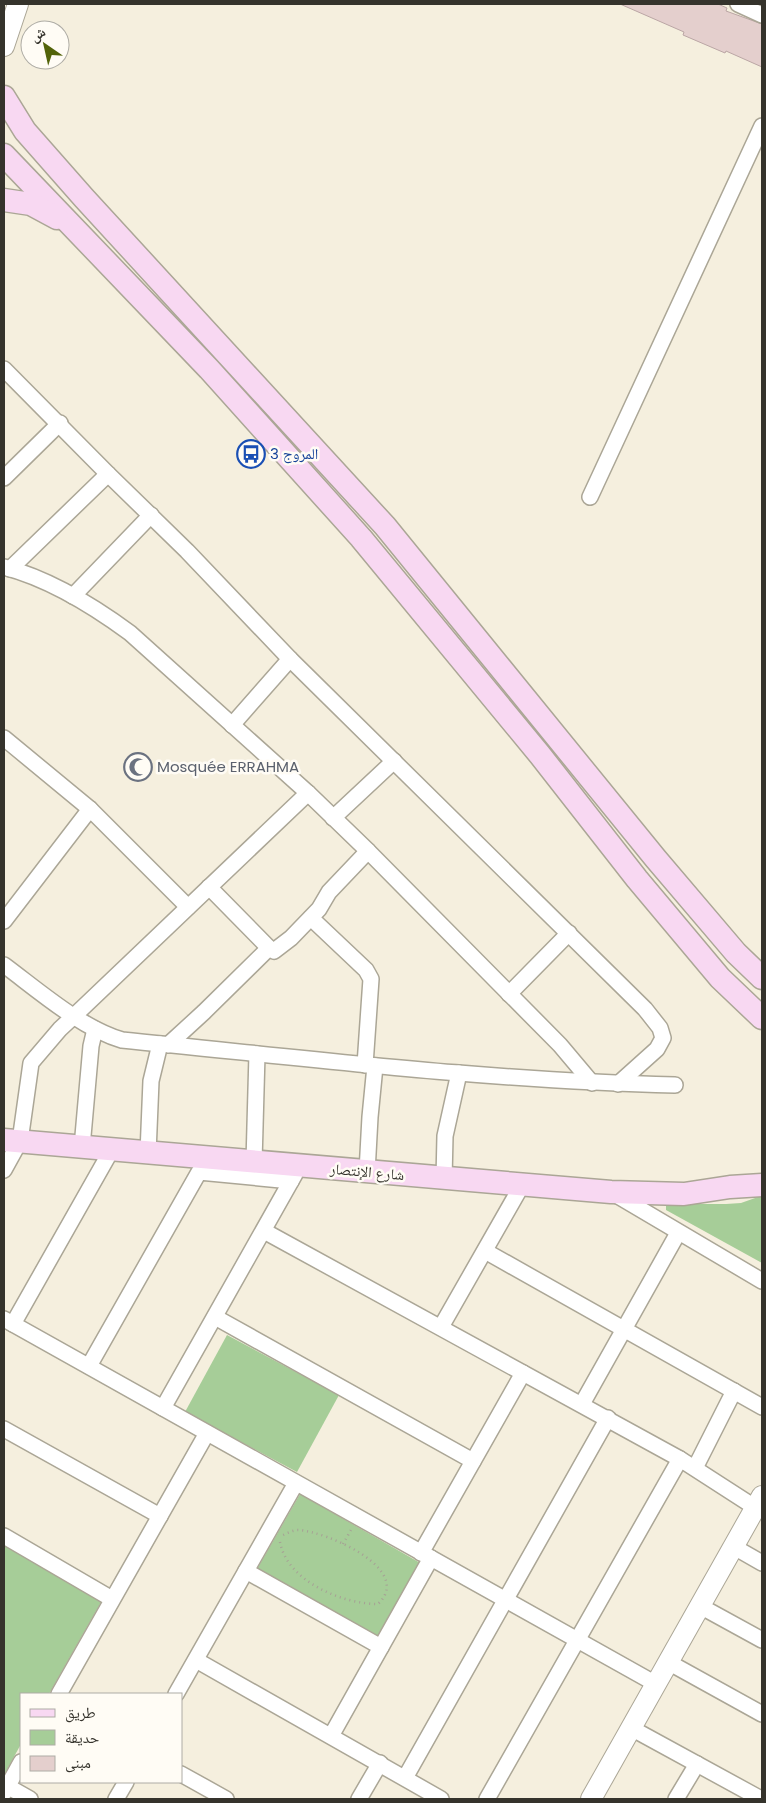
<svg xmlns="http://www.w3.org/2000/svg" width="766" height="1803" font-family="Poppins,'Noto Naskh Arabic',sans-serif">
<rect width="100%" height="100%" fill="#f5efde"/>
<g fill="#a6cd98">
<polygon points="758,1197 762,1197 762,1263 666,1210 666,1206 669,1204 726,1204 741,1203"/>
<polygon points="227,1335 339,1395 297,1472 185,1412"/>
<polygon points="300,1494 422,1564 379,1639 257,1569"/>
<polygon points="4,1540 104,1597 49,1694 21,1694 21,1744 4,1775"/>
</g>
<polygon fill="#e4cfcd" stroke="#bba6a5" points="620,4 718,4 727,8 726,11 762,24 762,67 726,51 725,53 683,35 684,32"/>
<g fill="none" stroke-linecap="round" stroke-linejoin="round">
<defs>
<g id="minor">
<polyline points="738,4 762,15"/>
<polyline points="4,369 108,474 187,551 290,659 645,1009 660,1028 663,1038 657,1049 618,1084"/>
<polyline points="4,478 60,423"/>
<polyline points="590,497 762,126"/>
<path d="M 4,567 C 50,579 92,605 130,633 L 308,793 L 368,851 L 560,1045 L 592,1083"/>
<polyline points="10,569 108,474"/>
<polyline points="73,596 151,515"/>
<polyline points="232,725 290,659"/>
<polyline points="4,738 90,809"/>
<polyline points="333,818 394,761"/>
<polyline points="209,887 269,948 274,951 291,938 319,909 329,892 368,851"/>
<polyline points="311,918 366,970 371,979 365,1065"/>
<polyline points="4,921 90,809 188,907"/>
<path d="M 4,965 C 39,991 81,1028 122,1040 C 306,1058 490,1081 675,1085"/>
<polyline points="509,994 569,933"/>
<polyline points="168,1045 204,1012 269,948"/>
<polyline points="82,1147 91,1046 95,1029"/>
<polyline points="148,1153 151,1081 160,1044"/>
<polyline points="254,1162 257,1054"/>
<polyline points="4,1170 20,1141 31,1063 60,1029 74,1016 308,793"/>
<polyline points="367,1172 370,1117 375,1066"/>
<polyline points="444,1179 445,1136 459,1073"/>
<polyline points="613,1193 762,1281"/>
<polyline points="264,1231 680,1459 756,1508"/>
<polyline points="485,1251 762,1407"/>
<polyline points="215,1317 473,1461"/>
<polyline points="4,1319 656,1684"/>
<polyline points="13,1324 112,1149"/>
<polyline points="441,1327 522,1185"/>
<polyline points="89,1366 199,1172 291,1181"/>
<polyline points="582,1404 678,1233"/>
<polyline points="163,1408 295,1174"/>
<polyline points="4,1429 160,1516"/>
<polyline points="695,1468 734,1391"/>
<polyline points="4,1536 112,1599"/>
<polyline points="734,1547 762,1563"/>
<polyline points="421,1553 523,1373"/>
<polyline points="246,1571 381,1647"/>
<polyline points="700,1606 762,1640"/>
<polyline points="196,1660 441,1799"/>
<polyline points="668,1662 762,1714"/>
<polyline points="59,1694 207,1433"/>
<polyline points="176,1694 296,1483"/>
<polyline points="631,1728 761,1799"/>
<polyline points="331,1736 431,1558"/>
<polyline points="181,1774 226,1799"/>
<polyline points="405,1778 608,1418"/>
<polyline points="7,1786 30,1799"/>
<polyline points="4,1793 21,1762"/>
<polyline points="116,1799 126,1782"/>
<polyline points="359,1799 380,1763"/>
<polyline points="487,1799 680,1459"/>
<polyline points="676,1799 697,1764"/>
</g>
<g id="tertiary">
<polyline points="4,46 18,4"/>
<polyline points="591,1799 762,1496"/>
</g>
<g id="secondary">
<polyline points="4,97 25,131 84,198 385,526 656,859 736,953 762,978"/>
<polyline points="4,155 209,369 361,538 540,755 637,879 720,978 762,1018"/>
<polyline points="4,200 31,204 57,218"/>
<polyline points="4,1140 611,1192 684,1194 730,1187 762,1185"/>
</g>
</defs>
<use href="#minor" stroke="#aba696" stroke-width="18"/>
<use href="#tertiary" stroke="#aba696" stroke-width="22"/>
<use href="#secondary" stroke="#aba696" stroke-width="25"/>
<g stroke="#a6a195" stroke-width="2.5" stroke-dasharray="1 4" stroke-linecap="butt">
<path d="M 280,1542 C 287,1581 342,1604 378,1604 C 415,1569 325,1531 298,1530 C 293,1530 288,1533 283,1535"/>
<polyline points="343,1544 351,1530"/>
</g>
<use href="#minor" stroke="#fff" stroke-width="15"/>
<use href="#tertiary" stroke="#fff" stroke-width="20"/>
<use href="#secondary" stroke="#f8d8f2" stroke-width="22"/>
</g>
<defs>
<symbol id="bus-ring" viewBox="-11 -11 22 22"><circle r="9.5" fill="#fffcf5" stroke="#1a4fb4" stroke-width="1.5"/><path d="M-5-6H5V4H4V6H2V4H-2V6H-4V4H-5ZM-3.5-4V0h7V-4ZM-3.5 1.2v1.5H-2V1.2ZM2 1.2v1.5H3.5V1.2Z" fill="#1a4fb4"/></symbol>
<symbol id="mosque-ring" viewBox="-11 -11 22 22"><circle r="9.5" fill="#fffcf5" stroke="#6b7280" stroke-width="1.5"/><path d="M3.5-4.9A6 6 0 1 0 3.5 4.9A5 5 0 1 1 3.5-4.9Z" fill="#6b7280"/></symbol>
</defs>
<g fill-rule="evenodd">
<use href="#bus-ring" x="235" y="438" width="32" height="32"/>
<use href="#mosque-ring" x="122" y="751" width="32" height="32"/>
</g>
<g text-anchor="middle" stroke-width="5" stroke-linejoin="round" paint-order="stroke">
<g font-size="15" fill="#164399" stroke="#fffcf5" text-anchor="start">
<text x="270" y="459">المروج 3</text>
</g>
<g font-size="15" fill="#5b616d" stroke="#fffcf5" text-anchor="start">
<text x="157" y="772">Mosquée ERRAHMA</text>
</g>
<g font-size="15" fill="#35332c" stroke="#fffcf5">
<text transform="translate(367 1172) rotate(5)" y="5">شارع الإنتصار</text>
</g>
</g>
<rect width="766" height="1803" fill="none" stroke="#35332c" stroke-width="10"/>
<rect x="20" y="1693" width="162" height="90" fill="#fffcf5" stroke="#aeaca5"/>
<rect x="30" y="1709" width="25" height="8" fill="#f8d8f2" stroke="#aeaca5"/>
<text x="65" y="1718" font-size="15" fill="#35332c">طريق</text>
<rect x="30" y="1730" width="25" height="15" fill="#a6cd98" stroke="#aeaca5"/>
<text x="65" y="1743" font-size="15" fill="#35332c">حديقة</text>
<rect x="30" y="1756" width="25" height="15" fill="#e4cfcd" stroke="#aeaca5"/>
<text x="65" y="1768" font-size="15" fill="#35332c">مبنى</text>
<g transform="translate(45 45) rotate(326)"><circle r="24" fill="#fffcf5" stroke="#aeaca5"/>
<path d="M0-4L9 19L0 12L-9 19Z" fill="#526309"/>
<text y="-8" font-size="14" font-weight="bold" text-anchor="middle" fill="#35332c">ش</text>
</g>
</svg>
